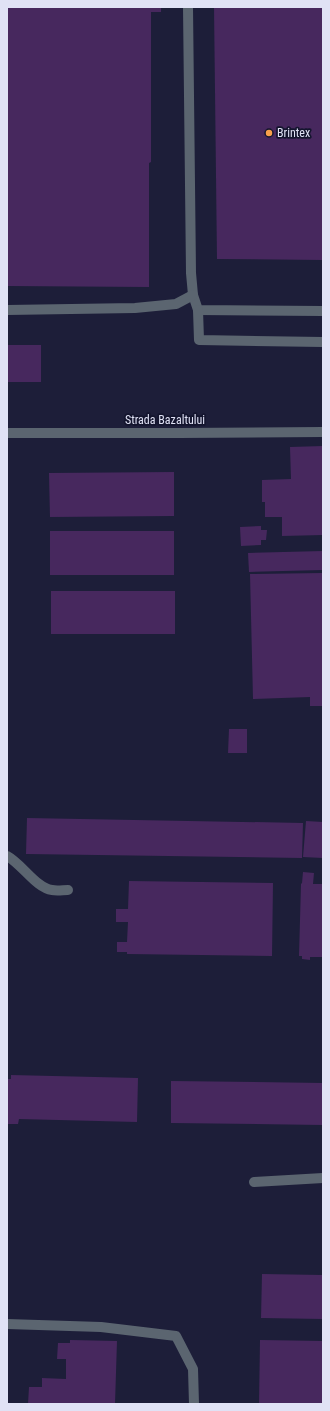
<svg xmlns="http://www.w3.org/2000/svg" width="330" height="1411" font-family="'Roboto Condensed',sans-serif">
<rect width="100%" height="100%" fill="#1d1e39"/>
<g fill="#47285e">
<polygon points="7,7 161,7 161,12 151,12 151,162 149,163 149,287 7,286"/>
<polygon points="214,7 323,7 323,260 217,259"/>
<rect x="7" y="345" width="34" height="37"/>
<polygon points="323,446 323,535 282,536 282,517 265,517 265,502 262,502 262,480 291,479 290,447"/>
<polygon points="174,472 174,516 50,517 49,473"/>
<polygon points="261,526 261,530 267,530 266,540 261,540 261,545 241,546 240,527"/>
<rect x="50" y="531" width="124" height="44"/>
<polygon points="323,551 323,570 249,572 248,553"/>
<polygon points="322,573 323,706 310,706 310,697 253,699 250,574"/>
<rect x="51" y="591" width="124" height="43"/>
<polygon points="229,729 247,729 247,753 228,753"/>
<polygon points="27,818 303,823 302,858 26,854"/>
<polygon points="306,821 323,822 323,858 303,857"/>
<polygon points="303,872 314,873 313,884 323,884 323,957 310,957 310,960 302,959 302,956 299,956 301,884 302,883"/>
<polygon points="129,881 273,883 272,956 127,954 127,952 117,952 117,942 127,942 128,922 116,922 116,909 128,909"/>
<polygon points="11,1075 138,1078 137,1122 19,1119 18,1124 7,1124 7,1079 11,1079"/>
<polygon points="171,1081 323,1083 323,1125 171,1123"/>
<polygon points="262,1274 323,1275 323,1319 261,1318"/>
<polygon points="70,1340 117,1341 115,1404 28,1404 29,1387 42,1387 42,1378 66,1379 66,1359 57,1359 58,1343 70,1343"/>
<polygon points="260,1340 323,1341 323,1404 259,1404"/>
</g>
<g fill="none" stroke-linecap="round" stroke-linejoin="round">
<g stroke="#5b6570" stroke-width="10">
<polyline points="188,7 191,273 193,295 198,310 323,311"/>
<polyline points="7,310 135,308 176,304 193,295"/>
<polyline points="198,310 199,340 323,342"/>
<path d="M 7,856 C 22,864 36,888 52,890 C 57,891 63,890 68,890"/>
<polyline points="254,1182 323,1178"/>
<polyline points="7,1324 101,1327 176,1336 193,1369 194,1404"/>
</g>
<polyline stroke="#5b6570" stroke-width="10" points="7,433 179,433 323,432"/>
</g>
<circle fill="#f8a04b" stroke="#14152e" stroke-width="1.5" cx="269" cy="133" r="4"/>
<g text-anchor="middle" stroke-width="3.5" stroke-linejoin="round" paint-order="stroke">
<g font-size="12" fill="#e0e2f5" stroke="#14152e" text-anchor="start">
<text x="277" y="137">Brintex</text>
</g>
<g font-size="12" fill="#e0e2f5" stroke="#14152e">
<text x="165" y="424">Strada Bazaltului</text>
</g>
</g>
<rect width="330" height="1411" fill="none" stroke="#e0e2f5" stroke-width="16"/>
</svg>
